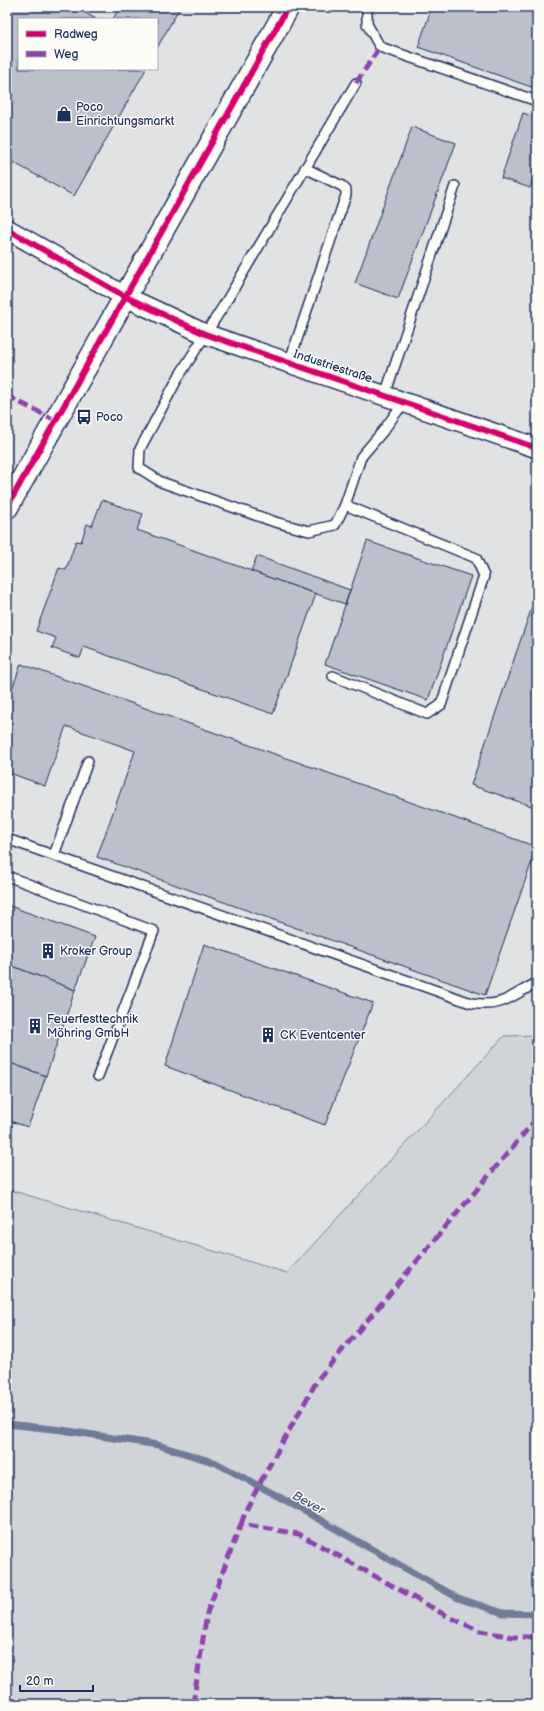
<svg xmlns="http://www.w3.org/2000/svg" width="544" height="1711" font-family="'Balsamiq Sans',sans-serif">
<rect width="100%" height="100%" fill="#f0f0ee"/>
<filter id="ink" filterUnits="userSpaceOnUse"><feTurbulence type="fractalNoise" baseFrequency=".025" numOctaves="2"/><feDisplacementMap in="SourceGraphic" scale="8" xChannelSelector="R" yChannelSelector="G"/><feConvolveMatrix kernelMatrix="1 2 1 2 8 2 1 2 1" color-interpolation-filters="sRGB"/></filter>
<g filter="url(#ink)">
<path fill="#e0e2e3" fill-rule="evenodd" d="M 7,7 L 537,7 L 537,1035 L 504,1036 L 287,1273 L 7,1189 ZM 19,19 L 157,19 L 157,69 L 19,69 Z"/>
<polygon fill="#d0d3d8" stroke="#76819b" points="537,1035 537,1704 7,1704 7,1189 287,1273 504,1036"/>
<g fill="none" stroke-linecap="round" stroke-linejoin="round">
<polyline stroke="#6f7b97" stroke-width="7" points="7,1424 62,1430 158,1445 216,1463 274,1494 458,1598 503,1613 537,1614"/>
</g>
<g fill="#bbc0ca" stroke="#1b2f5e">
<polygon points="7,7 75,7 96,19 19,19 19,69 146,69 74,196 7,159"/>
<polygon points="120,7 180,7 157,48 157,19 113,19"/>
<polygon points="432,7 537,7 537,89 418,47"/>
<polygon points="523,113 537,118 537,167 530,188 501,178"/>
<polygon points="412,127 456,143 398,299 355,283"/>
<polygon points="102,500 143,514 137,530 316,594 273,714 84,647 80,658 52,648 56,638 36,631 59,568 66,570 76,541 81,542 87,524 92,526"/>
<polygon points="367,541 471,576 428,700 325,664"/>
<polygon points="257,556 350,590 345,604 251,571"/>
<polygon points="537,592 537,808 471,785"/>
<polygon points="21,664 537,847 485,995 97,857 135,751 66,726 45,786 7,772 7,703"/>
<polygon points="7,905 95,937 75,990 7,964"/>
<polygon points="204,944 373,1003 325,1125 165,1066"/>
<polygon points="7,964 75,990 46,1076 7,1062"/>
<polygon points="7,1062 46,1076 28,1127 7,1120"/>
</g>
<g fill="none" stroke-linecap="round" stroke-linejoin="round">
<defs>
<g id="service">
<polyline points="367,7 367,24 380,47 537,101"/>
<polyline points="356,83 224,305 179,376 140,449 139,468 161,482 275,522 309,531 335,525 345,505 361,457 383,431 404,402"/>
<polyline points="289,363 346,195 346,190 342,186 305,168"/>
<polyline points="385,395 455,186"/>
<polyline points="333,676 427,714 441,705 484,576 476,558 345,505"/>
<path d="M 7,839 L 471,1003 C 503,1008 510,996 537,983"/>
<polyline points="54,855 88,761"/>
<polyline points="7,876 154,931 98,1076"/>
</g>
<polyline id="minor" points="7,229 126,297 205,334 537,448"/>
<polyline id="tertiary" points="7,507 288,7"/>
</defs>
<use href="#service" stroke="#1b2f5e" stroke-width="12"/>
<use href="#minor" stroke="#1b2f5e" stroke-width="22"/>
<use href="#tertiary" stroke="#1b2f5e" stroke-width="25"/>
<use href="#service" stroke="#fdfcf7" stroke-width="9"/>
<use href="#minor" stroke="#fdfcf7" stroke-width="19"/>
<use href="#tertiary" stroke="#fdfcf7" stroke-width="22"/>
<g stroke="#8e44ad" stroke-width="5" stroke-dasharray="10 5" stroke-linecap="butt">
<polyline points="356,83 380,47"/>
<polyline points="7,396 55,420"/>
<polyline points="241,1524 247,1508 268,1468 318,1379 537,1118"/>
<polyline points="193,1704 207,1613 241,1524 299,1534 447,1616 480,1631 513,1637 537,1637"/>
</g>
<defs>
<g id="cycleway">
<polyline points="7,229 126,297 205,334 537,448"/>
<polyline points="7,507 288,7"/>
</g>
</defs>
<use href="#cycleway" stroke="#fdfcf7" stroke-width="8"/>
<use href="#cycleway" stroke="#d6006c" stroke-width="6"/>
</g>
</g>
<defs>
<symbol id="shop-bare" viewBox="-9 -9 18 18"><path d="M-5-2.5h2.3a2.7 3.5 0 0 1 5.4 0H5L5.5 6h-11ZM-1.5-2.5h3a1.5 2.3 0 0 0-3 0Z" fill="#1b2f5e" stroke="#fdfcf7" stroke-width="2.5" paint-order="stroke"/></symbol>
<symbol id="bus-bare" viewBox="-9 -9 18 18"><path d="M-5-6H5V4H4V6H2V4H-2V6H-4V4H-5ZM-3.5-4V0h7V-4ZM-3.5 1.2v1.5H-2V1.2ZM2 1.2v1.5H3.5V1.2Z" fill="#1b2f5e" stroke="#fdfcf7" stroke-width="2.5" paint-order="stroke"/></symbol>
<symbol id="building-bare" viewBox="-9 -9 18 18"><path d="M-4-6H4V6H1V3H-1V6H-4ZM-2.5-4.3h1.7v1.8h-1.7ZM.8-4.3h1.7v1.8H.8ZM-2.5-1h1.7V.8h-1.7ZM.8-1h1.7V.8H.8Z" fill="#1b2f5e" stroke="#fdfcf7" stroke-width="2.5" paint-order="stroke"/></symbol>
</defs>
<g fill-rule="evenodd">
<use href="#shop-bare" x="53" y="103" width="22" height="22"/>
<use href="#bus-bare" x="73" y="406" width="22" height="22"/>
<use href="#building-bare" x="37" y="940" width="22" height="22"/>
<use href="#building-bare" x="24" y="1015" width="22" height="22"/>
<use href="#building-bare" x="257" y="1024" width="22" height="22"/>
</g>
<g text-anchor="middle" stroke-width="3" stroke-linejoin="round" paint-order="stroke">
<g font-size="12" fill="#1b2f5e" stroke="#fdfcf7" text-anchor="start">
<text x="76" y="111">Poco<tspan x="76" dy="14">Einrichtungsmarkt</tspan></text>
<text x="96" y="421">Poco</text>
<text x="60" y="955">Kroker Group</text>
<text x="47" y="1023">Feuerfesttechnik<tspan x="47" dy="14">Möhring GmbH</tspan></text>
<text x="280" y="1039">CK Eventcenter</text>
</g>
<g font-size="12" fill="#1b2f5e" stroke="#fdfcf7">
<text transform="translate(333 366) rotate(18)" y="4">Industriestraße</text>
</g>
<g font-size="13" font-style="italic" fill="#4c5b7f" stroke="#fdfcf7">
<text transform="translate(309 1502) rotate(29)" y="5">Bever</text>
</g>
</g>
<rect width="544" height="1711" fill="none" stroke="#fdfcf7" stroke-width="24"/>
<rect x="12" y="12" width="520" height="1687" fill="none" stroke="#1b2f5e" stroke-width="1.5" filter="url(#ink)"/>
<rect x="18" y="18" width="140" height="52" fill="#fdfcf7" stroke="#a3aaba"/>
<rect x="26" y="31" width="20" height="6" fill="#d6006c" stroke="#a3aaba"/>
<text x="54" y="38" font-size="12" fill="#1b2f5e">Radweg</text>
<rect x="26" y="51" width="20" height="6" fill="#8e44ad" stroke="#a3aaba"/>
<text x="54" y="58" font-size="12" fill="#1b2f5e">Weg</text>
<path d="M20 1685v6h73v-6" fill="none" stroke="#1b2f5e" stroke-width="2"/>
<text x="26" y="1685" font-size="12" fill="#1b2f5e" stroke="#fdfcf7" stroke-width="3" paint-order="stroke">20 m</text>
</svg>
